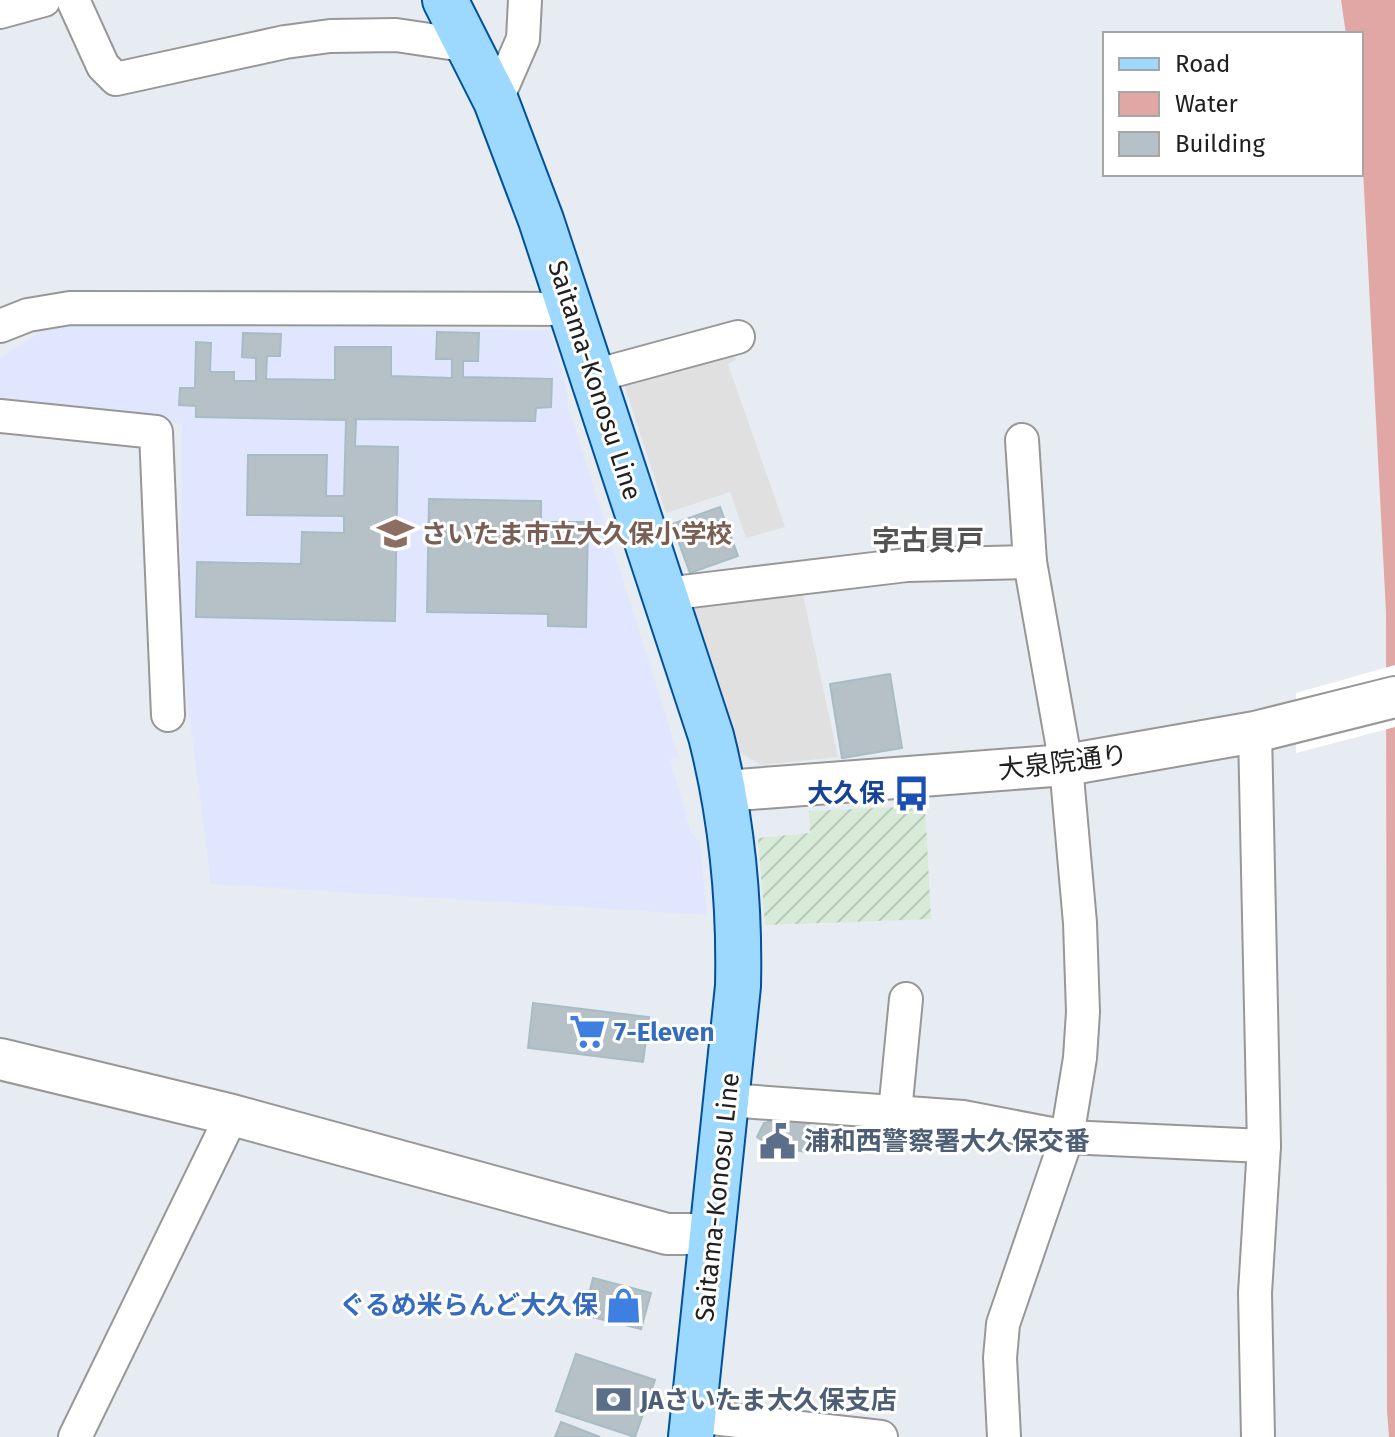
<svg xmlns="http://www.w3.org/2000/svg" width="1395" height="1437" font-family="'Fira Sans','Noto Sans JP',sans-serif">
<defs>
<pattern id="industrial-furrows" width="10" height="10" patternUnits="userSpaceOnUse" patternTransform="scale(2)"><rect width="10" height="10" fill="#d8ead8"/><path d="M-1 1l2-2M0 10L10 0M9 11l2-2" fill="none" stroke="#b9c8b9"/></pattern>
</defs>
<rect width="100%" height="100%" fill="#e6ecf1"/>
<polygon fill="url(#industrial-furrows)" points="925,806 931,919 765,925 758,838 810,833 809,811"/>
<polygon fill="#e1e6ff" points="54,323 550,330 564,376 568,406 679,757 670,759 691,833 700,842 707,915 211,884 180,643 182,424 0,408 0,358"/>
<g fill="#e0e0e0">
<polygon points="731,346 736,360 728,364 785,527 746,538 730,492 666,513 621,375"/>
<polygon points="800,582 838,757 761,765 738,751 689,599"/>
</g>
<polygon fill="#e1a7a4" points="1341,0 1395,0 1395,1437 1389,1437 1387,1411 1386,612 1361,131 1361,34 1346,34"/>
<polygon fill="#fff" points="1395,665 1395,727 1296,753 1296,693"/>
<g fill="#b5c1c6" stroke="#a7bcc4" stroke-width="2">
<polygon points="437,332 479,333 478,361 463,361 463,377 552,379 551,407 536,408 535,421 356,419 355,446 398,447 395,621 196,617 197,562 301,564 302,532 344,533 344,516 247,515 248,455 327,455 326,496 344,496 346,420 196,417 196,406 179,405 180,388 195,388 196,342 211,343 210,372 234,372 234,381 256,381 256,358 242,357 243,333 281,334 280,356 267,356 266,379 335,380 335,347 391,347 391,376 452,378 452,359 436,359"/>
<polygon points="429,499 541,501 541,522 588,522 586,627 548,626 548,614 427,612"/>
<polygon points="720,507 738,556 690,573 672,524"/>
<polygon points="890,674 902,748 842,758 830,684"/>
<polygon points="533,1003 649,1017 643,1062 528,1048"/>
<polygon points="781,1119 809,1122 806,1152 769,1145 757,1137 764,1123"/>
<polygon points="593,1278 651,1293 641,1329 584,1315"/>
<polygon points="576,1354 655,1380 635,1437 556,1411"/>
<polygon points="561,1422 600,1437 555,1437"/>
</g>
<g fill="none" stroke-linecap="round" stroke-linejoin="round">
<defs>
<g id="minor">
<polyline points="73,0 103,66 116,79 285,42 330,36 396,35 470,46"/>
<polyline points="0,12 44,0"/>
<polyline points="496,101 523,39 525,0"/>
<polyline points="0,326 28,315 70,308 573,309"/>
<polyline points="594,376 738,337"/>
<polyline points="0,416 156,432 168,715"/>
<polyline points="666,594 907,565 1030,562"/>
<polyline points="1255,732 1264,1146 1255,1293 1258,1437"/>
<polyline points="728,1100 963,1117 1067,1137 1264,1146"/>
<polyline points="895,1112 906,999"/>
<polyline points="694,1416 881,1437"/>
<polyline points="75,1437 232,1115"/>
<polyline points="1004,1437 1000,1358 1003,1324 1067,1137 1080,1058 1083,1012 1080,923 1066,765 1030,562 1022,440"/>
</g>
<g id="tertiary">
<polyline points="725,791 1066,765 1255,732 1395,697"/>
<polyline points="0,1059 232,1115 667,1234 712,1234"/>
</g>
<path id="primary" d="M 445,0 L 496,101 L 541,220 L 711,736 C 732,819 740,900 738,986 L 691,1437"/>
</defs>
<use href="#minor" stroke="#979797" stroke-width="36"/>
<use href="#tertiary" stroke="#979797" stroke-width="44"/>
<use href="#primary" stroke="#00509c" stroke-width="48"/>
<use href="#minor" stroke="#fff" stroke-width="32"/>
<use href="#tertiary" stroke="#fff" stroke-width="40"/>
<use href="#primary" stroke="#9dd9ff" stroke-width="44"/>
</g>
<defs>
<symbol id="school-bare" viewBox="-9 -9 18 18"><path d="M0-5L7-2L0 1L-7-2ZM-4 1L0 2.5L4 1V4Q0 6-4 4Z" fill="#8d6e63" stroke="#fff" stroke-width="2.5" paint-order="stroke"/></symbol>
<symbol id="bus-bare" viewBox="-9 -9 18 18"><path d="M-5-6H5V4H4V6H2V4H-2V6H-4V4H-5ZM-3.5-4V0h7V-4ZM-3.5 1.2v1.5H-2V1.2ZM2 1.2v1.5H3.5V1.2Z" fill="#1a4fb4" stroke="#fff" stroke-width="2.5" paint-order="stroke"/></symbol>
<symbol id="supermarket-bare" viewBox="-9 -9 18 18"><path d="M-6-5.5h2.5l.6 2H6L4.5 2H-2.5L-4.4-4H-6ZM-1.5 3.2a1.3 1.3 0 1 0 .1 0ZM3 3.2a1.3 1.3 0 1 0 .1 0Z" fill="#3f7fe0" stroke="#fff" stroke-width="2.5" paint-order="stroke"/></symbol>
<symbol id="civic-bare" viewBox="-9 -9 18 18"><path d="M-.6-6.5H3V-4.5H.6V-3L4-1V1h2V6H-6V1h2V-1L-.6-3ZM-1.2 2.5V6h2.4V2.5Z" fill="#5c6f8a" stroke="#fff" stroke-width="2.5" paint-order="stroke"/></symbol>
<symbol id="shop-bare" viewBox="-9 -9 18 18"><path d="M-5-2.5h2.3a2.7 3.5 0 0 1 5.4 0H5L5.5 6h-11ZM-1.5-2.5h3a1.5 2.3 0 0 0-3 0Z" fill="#3f7fe0" stroke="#fff" stroke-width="2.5" paint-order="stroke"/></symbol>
<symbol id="bank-bare" viewBox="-9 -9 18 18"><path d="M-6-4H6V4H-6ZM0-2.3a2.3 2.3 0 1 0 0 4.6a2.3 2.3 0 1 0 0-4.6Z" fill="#5c6f8a" stroke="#fff" stroke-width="2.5" paint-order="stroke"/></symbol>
</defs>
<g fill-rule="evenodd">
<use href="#school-bare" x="370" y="508" width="51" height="51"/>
<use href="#bus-bare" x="886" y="768" width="51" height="51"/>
<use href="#supermarket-bare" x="562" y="1006" width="51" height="51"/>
<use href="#civic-bare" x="752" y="1116" width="51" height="51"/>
<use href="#shop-bare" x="598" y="1280" width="51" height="51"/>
<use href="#bank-bare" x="588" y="1374" width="51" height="51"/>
</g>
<g text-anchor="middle" stroke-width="6" stroke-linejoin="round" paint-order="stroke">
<g font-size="26" fill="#202020" stroke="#fff">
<text transform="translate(595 380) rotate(72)" y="9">Saitama-Konosu Line</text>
<text transform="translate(1063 762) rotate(-7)" y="9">大泉院通り</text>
<text transform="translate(717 1197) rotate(-84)" y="9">Saitama-Konosu Line</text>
</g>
<g font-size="26" font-weight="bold" fill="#785e54" stroke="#fff" text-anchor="start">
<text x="421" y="543">さいたま市立大久保小学校</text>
</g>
<g font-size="26" font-weight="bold" fill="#164399" stroke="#fff" text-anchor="end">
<text x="885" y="802">大久保</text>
</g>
<g font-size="26" font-weight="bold" fill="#366cbe" stroke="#fff" text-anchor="start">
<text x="614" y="1041">7-Eleven</text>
<text x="598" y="1314" text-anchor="end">ぐるめ米らんど大久保</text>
</g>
<g font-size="26" font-weight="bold" fill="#4e5e75" stroke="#fff" text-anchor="start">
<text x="804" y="1150">浦和西警察署大久保交番</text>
<text x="640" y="1409">JAさいたま大久保支店</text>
</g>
<g font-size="28" font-weight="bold" fill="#535353" stroke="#fff">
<text x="928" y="550">字古貝戸</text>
</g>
</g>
<rect x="1103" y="32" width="260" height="144" fill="#ffffff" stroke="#a6a6a6" stroke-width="2"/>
<rect x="1119" y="58" width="40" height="12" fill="#9dd9ff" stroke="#a6a6a6" stroke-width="2"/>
<text x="1175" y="72" font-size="24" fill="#202020">Road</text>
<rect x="1119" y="92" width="40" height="24" fill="#e1a7a4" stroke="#a6a6a6" stroke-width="2"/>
<text x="1175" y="112" font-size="24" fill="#202020">Water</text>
<rect x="1119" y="132" width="40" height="24" fill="#b5c1c6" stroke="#a6a6a6" stroke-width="2"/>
<text x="1175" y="152" font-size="24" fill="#202020">Building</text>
</svg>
